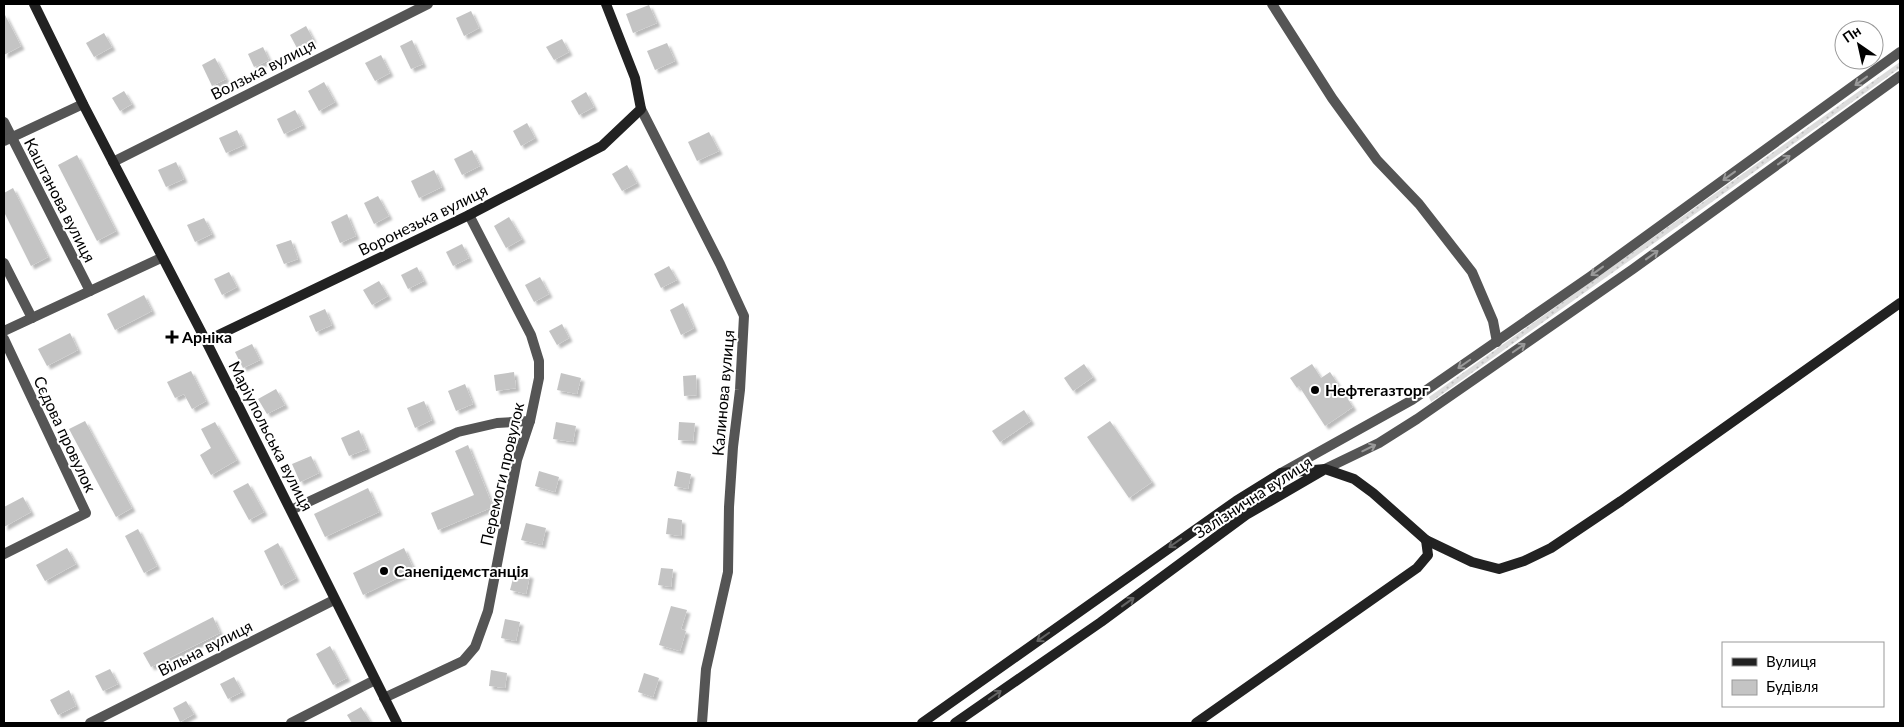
<svg xmlns="http://www.w3.org/2000/svg" width="1904" height="727" font-family="Lato,sans-serif">
<defs>
<pattern id="grass-dots" width="8" height="8" patternUnits="userSpaceOnUse" patternTransform="scale(1.25)"><rect width="8" height="8" fill="#dcdcdc"/><path d="M2 2h.1M6 6h.1" fill="none" stroke="#bbb" stroke-width="1.8" stroke-linecap="round"/></pattern>
<filter id="shadow"><feDropShadow dx="3.5" dy="3.5" stdDeviation="1" flood-color="#0004"/></filter>
</defs>
<rect width="100%" height="100%" fill="#fff"/>
<polygon fill="url(#grass-dots)" points="1900,62 1900,68 1431,402 1429,397"/>
<g fill="#c4c4c4" filter="url(#shadow)">
<polygon points="649,5 657,23 633,33 626,14"/>
<polygon points="471,11 479,28 464,36 456,18"/>
<polygon points="4,13 21,46 4,55"/>
<polygon points="306,26 313,39 297,48 290,35"/>
<polygon points="104,33 112,47 94,57 86,43"/>
<polygon points="562,39 569,52 554,60 546,47"/>
<polygon points="412,40 423,64 411,69 400,46"/>
<polygon points="667,43 675,61 655,70 647,51"/>
<polygon points="263,47 269,60 254,67 248,54"/>
<polygon points="381,55 390,73 375,81 365,63"/>
<polygon points="215,58 226,79 212,86 202,65"/>
<polygon points="324,82 335,102 319,111 308,91"/>
<polygon points="124,91 132,104 120,111 112,98"/>
<polygon points="586,92 594,107 579,115 571,101"/>
<polygon points="295,110 303,125 284,134 277,119"/>
<polygon points="527,123 535,138 521,146 513,131"/>
<polygon points="237,130 244,145 226,153 219,138"/>
<polygon points="709,132 719,151 697,161 688,142"/>
<polygon points="472,150 480,166 462,175 454,159"/>
<polygon points="77,155 116,231 97,241 58,165"/>
<polygon points="176,162 184,179 166,187 158,170"/>
<polygon points="627,165 637,183 622,191 612,174"/>
<polygon points="434,170 442,187 419,198 411,181"/>
<polygon points="13,188 48,257 31,266 4,212 4,193"/>
<polygon points="378,196 389,216 374,224 364,203"/>
<polygon points="347,214 356,236 340,243 331,222"/>
<polygon points="509,217 522,239 506,248 494,226"/>
<polygon points="204,218 212,234 195,242 187,225"/>
<polygon points="291,240 298,259 284,264 276,245"/>
<polygon points="462,244 469,258 453,266 446,252"/>
<polygon points="669,266 677,280 661,288 654,274"/>
<polygon points="417,267 424,281 408,289 401,275"/>
<polygon points="229,272 237,287 222,295 214,279"/>
<polygon points="540,277 549,294 534,302 525,285"/>
<polygon points="379,281 388,296 372,305 363,290"/>
<polygon points="144,295 152,311 115,330 107,314"/>
<polygon points="683,303 694,328 681,335 670,310"/>
<polygon points="325,309 332,325 316,332 309,316"/>
<polygon points="562,324 569,338 557,345 549,331"/>
<polygon points="70,333 78,350 47,366 38,349"/>
<polygon points="252,344 260,360 243,368 235,352"/>
<polygon points="1084,364 1093,377 1073,391 1064,378"/>
<polygon points="1312,364 1321,378 1330,372 1353,407 1325,426 1299,386 1297,388 1290,378"/>
<polygon points="191,371 206,401 192,409 184,394 175,398 167,382"/>
<polygon points="514,372 516,388 496,391 494,375"/>
<polygon points="561,373 581,378 577,394 557,390"/>
<polygon points="696,375 697,395 684,396 683,376"/>
<polygon points="465,384 473,404 456,411 448,391"/>
<polygon points="276,389 285,405 267,414 258,399"/>
<polygon points="424,401 432,420 415,428 407,408"/>
<polygon points="1024,410 1031,421 1000,442 992,431"/>
<polygon points="85,421 132,508 116,517 69,429"/>
<polygon points="1110,421 1152,482 1129,498 1087,437"/>
<polygon points="215,422 237,460 211,475 200,455 211,448 201,429"/>
<polygon points="556,422 576,426 573,442 553,439"/>
<polygon points="679,422 695,423 693,441 678,440"/>
<polygon points="359,430 367,449 349,456 341,438"/>
<polygon points="468,445 493,507 438,530 431,513 474,495 455,451"/>
<polygon points="311,456 319,473 300,482 292,464"/>
<polygon points="539,471 559,477 555,492 535,486"/>
<polygon points="677,471 691,474 688,489 674,486"/>
<polygon points="248,483 264,512 249,520 233,491"/>
<polygon points="368,488 379,512 325,537 314,514"/>
<polygon points="23,497 31,512 4,527 4,507"/>
<polygon points="668,518 682,520 681,536 666,534"/>
<polygon points="526,523 546,528 542,545 521,540"/>
<polygon points="138,529 157,566 144,573 125,536"/>
<polygon points="278,543 296,578 281,586 264,551"/>
<polygon points="67,548 76,564 45,581 36,565"/>
<polygon points="404,548 414,570 363,595 353,573"/>
<polygon points="661,568 673,569 671,587 658,585"/>
<polygon points="515,571 530,575 526,594 510,590"/>
<polygon points="671,606 687,610 681,629 686,631 680,651 659,645"/>
<polygon points="213,617 220,633 151,667 143,653"/>
<polygon points="505,619 520,622 516,641 501,638"/>
<polygon points="330,646 347,678 333,685 316,654"/>
<polygon points="110,669 118,684 103,691 95,676"/>
<polygon points="491,670 507,673 505,688 489,686"/>
<polygon points="644,673 659,678 653,697 638,692"/>
<polygon points="234,677 242,692 228,699 220,684"/>
<polygon points="69,690 76,706 58,715 50,700"/>
<polygon points="186,701 194,714 180,722 173,708"/>
<polygon points="361,707 371,723 352,723 347,715"/>
</g>
<g fill="none" stroke-linecap="round" stroke-linejoin="round">
<g stroke="#555" stroke-width="10">
<polyline points="1272,4 1332,98 1377,160 1419,204 1472,272 1493,321 1497,342"/>
<polyline points="641,109 720,264 744,316 740,390 733,447 729,507 728,572 706,669 702,723"/>
<polyline points="4,122 90,291"/>
<polyline points="4,141 83,104"/>
<polyline points="113,162 428,4"/>
<polyline points="4,263 32,318"/>
<polyline points="4,331 161,258"/>
<polyline points="4,339 86,513 4,554"/>
<polyline points="1325,469 1379,443 1417,419 1633,269 1900,76"/>
<polyline points="1281,473 1412,400 1591,276 1900,52"/>
<polyline points="291,510 458,432 497,423 530,421"/>
<polyline points="384,698 463,661 475,647 488,611 517,460 530,421 539,378 539,361 531,335 469,215"/>
<polyline points="90,723 334,600"/>
<polyline points="291,723 375,680"/>
</g>
<g stroke="#222" stroke-width="10">
<polyline points="34,4 83,104 206,341 397,723"/>
<polyline points="206,341 469,215 602,146 641,109 635,78 606,4"/>
<polyline points="922,723 1236,501 1281,473 1325,469 1354,479 1373,493 1426,540 1472,562 1499,569 1524,561 1551,548 1621,501 1900,303"/>
<polyline points="955,723 1101,622 1246,515 1322,471"/>
<polyline points="1196,723 1417,568 1428,555 1426,540"/>
</g>
</g>
<defs><path id="oneway-shaft" d="M-6 0H5M1.5-3L5.5 0L1.5 3" fill="none" stroke-width="1.6" stroke-linecap="round" stroke-linejoin="round" transform="scale(1.25)"/></defs>
<g stroke="#999">
<use href="#oneway-shaft" transform="translate(1861 81) rotate(144)"/>
<use href="#oneway-shaft" transform="translate(1784 160) rotate(-36)"/>
<use href="#oneway-shaft" transform="translate(1729 176) rotate(144)"/>
<use href="#oneway-shaft" transform="translate(1652 255) rotate(-36)"/>
<use href="#oneway-shaft" transform="translate(1597 271) rotate(144)"/>
<use href="#oneway-shaft" transform="translate(1519 348) rotate(-35)"/>
<use href="#oneway-shaft" transform="translate(1464 364) rotate(145)"/>
<use href="#oneway-shaft" transform="translate(1369 448) rotate(-26)"/>
</g>
<g stroke="#646464">
<use href="#oneway-shaft" transform="translate(1175 543) rotate(145)"/>
<use href="#oneway-shaft" transform="translate(1128 602) rotate(-36)"/>
<use href="#oneway-shaft" transform="translate(1043 637) rotate(145)"/>
<use href="#oneway-shaft" transform="translate(995 695) rotate(-35)"/>
</g>
<g fill="#000" stroke="#fff" stroke-width="2">
<path d="M169.5 329.5h5v5h5v5h-5v5h-5v-5h-5v-5h5z"/>
<circle cx="1315" cy="390" r="5"/>
<circle cx="384" cy="571" r="5"/>
</g>
<g text-anchor="middle" stroke-width="4" stroke-linejoin="round" paint-order="stroke">
<g font-size="16" fill="#000" stroke="#fff">
<text transform="translate(263 69) rotate(-27)" y="6">Волзька вулиця</text>
<text transform="translate(60 200) rotate(63)" y="6">Каштанова вулиця</text>
<text transform="translate(423 220) rotate(-26)" y="6">Воронезька вулиця</text>
<text transform="translate(723 393) rotate(-85)" y="6">Калинова вулиця</text>
<text transform="translate(65 434) rotate(65)" y="6">Сєдова провулок</text>
<text transform="translate(271 436) rotate(63)" y="6">Маріупольська вулиця</text>
<text transform="translate(502 474) rotate(-77)" y="6">Перемоги провулок</text>
<text transform="translate(1253 497) rotate(-33)" y="6">Залізнична вулиця</text>
<text transform="translate(205 648) rotate(-27)" y="6">Вільна вулиця</text>
</g>
<g font-size="16" font-weight="bold" fill="#000" stroke="#fff" text-anchor="start">
<text x="182" y="343">Арніка</text>
<text x="1325" y="396">Нефтегазторг</text>
<text x="394" y="577">Санепідемстанція</text>
</g>
</g>
<rect width="1904" height="727" fill="none" stroke="#000000" stroke-width="10"/>
<rect x="1722" y="642" width="162" height="65" fill="#ffffff" stroke="#999999"/>
<rect x="1732" y="658" width="25" height="8" fill="#222222" stroke="#999999"/>
<text x="1766" y="667" font-size="15" fill="#000000">Вулиця</text>
<rect x="1732" y="680" width="25" height="15" fill="#c4c4c4" stroke="#999999"/>
<text x="1766" y="692" font-size="15" fill="#000000">Будівля</text>
<g transform="translate(1859 45) rotate(326)"><circle r="24" fill="#ffffff" stroke="#999999"/>
<path d="M0-4L9 19L0 12L-9 19Z" fill="#000000"/>
<text y="-8" font-size="14" font-weight="bold" text-anchor="middle" fill="#000000">Пн</text>
</g>
</svg>
